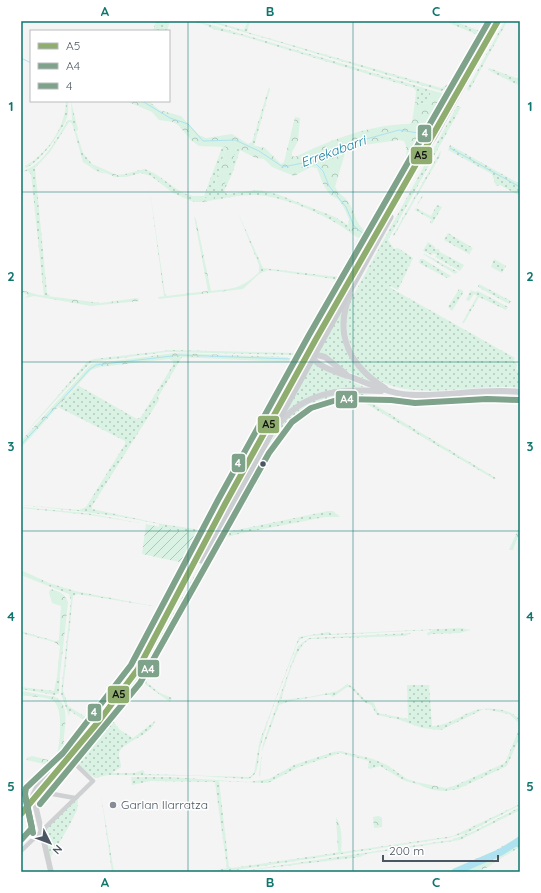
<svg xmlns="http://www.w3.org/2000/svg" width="541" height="893" font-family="Quicksand,sans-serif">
<defs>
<pattern id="grass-dots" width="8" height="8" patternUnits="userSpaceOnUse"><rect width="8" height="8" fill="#d9f2e3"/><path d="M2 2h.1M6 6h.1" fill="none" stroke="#b2c7bb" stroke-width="1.8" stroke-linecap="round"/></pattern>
<pattern id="forest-crowns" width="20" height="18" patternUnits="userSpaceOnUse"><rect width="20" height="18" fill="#d9f2e3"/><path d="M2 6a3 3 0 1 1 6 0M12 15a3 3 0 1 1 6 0" fill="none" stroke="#b2c7bb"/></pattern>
<pattern id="garden-furrows" width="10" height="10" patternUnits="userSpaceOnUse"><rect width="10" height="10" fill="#d9f2e3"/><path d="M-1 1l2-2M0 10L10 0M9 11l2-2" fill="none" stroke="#b2c7bb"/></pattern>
</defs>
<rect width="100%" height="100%" fill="#f4f4f4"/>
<g fill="url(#grass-dots)">
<polygon points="156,21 170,21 167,31 153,31"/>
<polygon points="192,21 198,21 431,90 429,102 425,104 415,102 416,91 414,88 246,37 213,29 206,25"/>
<path d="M 207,21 L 213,21 L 244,30 L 248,21 L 250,21 L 247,32 L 441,88 C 452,86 476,48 483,37 L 444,21 L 454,21 L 485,33 L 492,21 L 494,21 L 474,57 L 454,78 L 448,88 L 441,91 Z"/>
<polygon points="505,21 507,21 503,29 520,39 503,29 469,91 467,89"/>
<polygon points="489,68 519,79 518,85 488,70"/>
<polygon points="269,87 270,89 254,146 248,144 252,142"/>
<path d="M 66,101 L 68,101 C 68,106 69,112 67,117 C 62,132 41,161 26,168 L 25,166 C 47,154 66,126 66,101 Z"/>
<path d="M 71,101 L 78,130 L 76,131 L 83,153 L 92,164 L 91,166 L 107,174 L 98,172 L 83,162 L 72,123 L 69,122 L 50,152 L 35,168 L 47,293 L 50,296 L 44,296 L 31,174 L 28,171 L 21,172 C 45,164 55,140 68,120 L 72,120 Z"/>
<path d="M 457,106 L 461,107 L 388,240 L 394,249 L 398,248 L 413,258 L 398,290 L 390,286 L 389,287 L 515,358 L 513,361 L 517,364 L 516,369 L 520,373 L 520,388 C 470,381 387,412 357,358 C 347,341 344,325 348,305 Z"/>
<polygon points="438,121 426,142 425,137 429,125"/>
<path d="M 223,145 L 226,147 L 215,184 L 221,188 C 230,177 232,162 236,148 L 240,150 L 232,174 L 224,191 L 227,194 L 258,190 L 277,194 L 335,217 L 348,225 L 352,234 C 330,216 282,195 253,195 C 240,195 226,198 214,200 L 213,196 L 205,198 L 204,196 Z"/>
<polygon points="450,145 520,184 520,196 500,185 496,186 492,174 448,150"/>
<polygon points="441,150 440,156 394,236 393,235"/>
<path d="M 144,169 C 162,174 174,192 193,196 L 194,202 L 173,193 L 151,176 L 141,173 L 126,177 L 125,174 Z"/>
<path d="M 397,181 L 401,184 L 131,674 L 93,723 L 90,724 L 70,711 L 69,716 L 61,694 L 71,600 L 69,594 L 46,585 L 49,583 L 75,591 L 158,607 L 77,594 L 73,596 L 63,690 L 68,706 L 92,721 L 135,667 L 136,659 L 188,564 L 184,563 L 198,535 L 159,527 L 159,524 C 114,514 67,510 21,505 L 79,510 L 86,507 L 125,444 L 125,441 L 58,407 L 80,384 L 79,386 L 137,419 L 141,417 L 173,365 L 173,361 L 177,357 L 182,357 L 158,397 L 159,400 L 92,506 L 92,509 L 162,524 L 201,530 L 215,506 L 219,504 L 294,367 L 294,358 L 300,352 L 362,241 L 365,242 L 370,235 L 368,234 Z"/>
<polygon points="149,184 165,294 167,296 164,296"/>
<polygon points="422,195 423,196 416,208 431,216 437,205 442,207 432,224 430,222 432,220 415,210"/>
<polygon points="238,213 263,268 338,277 358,239 360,240 296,354 293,355 167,352 91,362 21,438 80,370 87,362 94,359 171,350 295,353 335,283 334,279 268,270 259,274 259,265"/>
<polygon points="448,233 473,248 469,254 444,240"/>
<polygon points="428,242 435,247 435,249 439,249 440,252 464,265 460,271 435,257 437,255 433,253 432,255 423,251"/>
<polygon points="423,254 425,254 458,272 455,274"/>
<polygon points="420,259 423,259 451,276 447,278 419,263"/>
<polygon points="494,259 506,266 502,273 491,267"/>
<polygon points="479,284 511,301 509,304 478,287"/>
<polygon points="459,289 463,291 463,293 452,311 448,307"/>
<polygon points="471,290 475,292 478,291 508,307 506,310 479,297 464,323 462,323 477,296 474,294 469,301 466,300"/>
<path d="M 343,309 C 347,347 343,357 374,383 L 349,372 L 319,352 Z"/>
<path d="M 313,363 L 368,389 C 328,386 317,397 284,415 Z"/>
<path d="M 355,393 L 404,400 L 428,401 L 480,395 L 520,395 L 520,398 C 489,396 459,404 428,406 C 408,407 389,401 370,399 L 370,402 L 496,478 L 494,479 L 358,399 C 333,396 314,403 294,418 L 244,507 L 227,532 L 328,511 L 333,511 L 340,517 L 325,517 L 238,534 L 227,537 L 223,540 L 146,682 L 160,693 L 172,698 L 170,702 L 145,684 L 113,721 L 120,730 L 133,738 L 155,721 C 152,736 119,743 119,754 C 119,758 121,763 121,767 L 112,773 L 135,773 L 143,770 L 145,774 L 249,777 L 254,773 L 260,740 L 299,637 L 329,632 L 331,634 L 461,628 L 470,630 L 460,633 L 431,634 L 428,636 L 427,633 L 433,630 L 309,636 L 300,639 L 297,644 C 285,677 270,711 261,745 C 257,756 261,775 248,779 L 200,776 L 108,775 L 95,778 L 78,766 L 75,758 L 139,675 L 241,492 L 278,430 C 290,414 307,400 327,395 C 335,393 346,393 355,393 Z"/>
<polygon points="21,507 86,513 146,524 90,515 21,508"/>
<polygon points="21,631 55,641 54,642 21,633"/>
<path d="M 411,633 L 405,636 L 310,639 C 295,645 286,685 281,700 L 309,697 L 338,691 L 347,684 L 353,687 L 364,699 L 374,703 L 378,713 L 408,719 L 407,685 L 429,685 L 432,726 C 457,725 468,705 495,709 C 506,710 512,712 520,720 L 520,724 L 509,714 L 484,709 L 441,730 L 422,728 L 397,719 L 377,715 L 371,705 L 364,702 L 351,688 L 347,687 L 333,697 L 331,695 L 324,695 L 287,702 L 279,705 L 262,751 L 260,777 L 259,775 L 263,744 L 292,662 L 298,646 L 309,638 Z"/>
<polygon points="60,675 59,693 55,695 21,689 21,687 54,691 57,677"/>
<polygon points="520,727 520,736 507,766 458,789 445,791 446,788 454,786 505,763"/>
<polygon points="341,751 373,759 387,765 407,779 416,782 419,785 403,780 380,766 370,769 368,768 369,761 340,753 299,767 268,783 219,781 229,867 232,868 335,853 341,851 343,852 453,836 520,804 520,805 467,833 448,838 222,872 208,872 227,868 215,782 150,781 132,785 131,777 169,777 248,782 269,779 294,765 333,752"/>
<polygon points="88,789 78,799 77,810 68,828 50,858 43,832"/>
<polygon points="101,795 114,872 112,872"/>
<polygon points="520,807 520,810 460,840 366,854 360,857 235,872 451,840 474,831"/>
<polygon points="520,836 520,847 493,863 497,856 494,851"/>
</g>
<g fill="url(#forest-crowns)">
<path d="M 431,90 L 442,93 L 447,105 L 438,121 L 429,125 L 425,137 L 426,142 L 420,153 L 413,149 L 411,151 L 411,156 L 416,160 L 401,184 L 397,181 C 399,167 412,157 404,141 L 399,140 L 364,145 L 345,153 L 335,187 C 338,193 342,195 346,199 C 357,213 353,223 370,235 L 365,242 L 352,234 L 348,225 L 349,219 L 344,208 L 338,199 L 330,195 L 323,184 L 317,168 L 311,167 L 294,176 L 272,167 L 264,159 L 256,158 L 236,148 L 231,169 L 226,182 L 221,188 L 218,189 L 215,184 L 226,147 L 199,146 L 192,141 L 178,125 L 173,122 L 159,120 L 152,112 L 126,101 L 149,101 L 159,110 L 181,116 L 199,135 L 206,138 L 232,134 L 248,144 L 265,148 L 281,164 L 284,162 L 295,117 L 300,118 L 298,141 L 292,152 L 292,156 L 295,157 C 333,139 368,125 409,124 L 412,122 L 415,102 L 425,104 L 429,102 Z"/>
<polygon points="92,164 117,175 125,174 126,177 115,177 91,166"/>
<polygon points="193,196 204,196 205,198 213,196 214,200 203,202 194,202"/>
<path d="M 194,216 L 196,219 L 211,291 C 234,288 240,290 259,272 L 259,274 L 243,289 L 159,299 L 158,297 L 208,291 Z"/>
<polygon points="21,290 39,295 101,303 138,298 139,301 91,306 34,296 25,298 28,295 21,292"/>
<polygon points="174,353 288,357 290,362 177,357 173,361 169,359 100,367 91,370 21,448 21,441 91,364"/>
<polygon points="520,525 520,531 513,550 509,550"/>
<polygon points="21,570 49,583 46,585 21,575"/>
<path d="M 51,589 C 60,592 64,593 68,602 L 60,675 L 57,677 L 60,646 L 54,642 L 59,640 L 61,606 L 52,603 L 49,592 Z"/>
<path d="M 22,691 L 55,697 C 73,706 62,732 64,747 C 64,751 66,752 66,756 L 54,769 L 44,764 L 27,760 L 26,758 L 32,756 L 52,761 L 57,757 C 59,746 65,706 52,700 C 43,696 31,697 21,695 Z"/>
<path d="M 416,782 L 446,788 L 445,791 C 436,791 422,788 416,782 Z"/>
<polygon points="379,816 382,818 382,827 374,828 373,817"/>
<path d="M 336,817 C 342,827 342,839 341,851 L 338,851 Z"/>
<path d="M 494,851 L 497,856 C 496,858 494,862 492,864 C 482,873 466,872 453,872 L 452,869 Z"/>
</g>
<polygon fill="url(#garden-furrows)" points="146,524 198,535 184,563 142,554"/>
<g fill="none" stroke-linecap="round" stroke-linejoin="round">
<g stroke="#aee2f0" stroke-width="1">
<polyline points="21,58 31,63"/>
<polyline points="142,101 170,118 188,124 203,141 235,140 259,151 283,167 313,161 352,143 399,130 425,134"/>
<polyline points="450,148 520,187"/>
<polyline points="294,359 299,359 366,239 366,236 354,226 346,207 329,186 323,171 314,162"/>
<polyline points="21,445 89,370 96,365 180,355 290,359"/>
</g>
<polyline stroke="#aee2f0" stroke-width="7" points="455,872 501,852 520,840"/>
<g stroke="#ced0d2" stroke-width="4.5">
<polyline points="37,795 47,793 75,798"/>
<polyline points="21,851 93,781 69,758"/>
</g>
<polyline stroke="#ced0d2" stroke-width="5.5" points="50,775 37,787 33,795 51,872"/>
<g stroke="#ced0d4" stroke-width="6">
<path d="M 350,295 C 333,335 351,367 385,388"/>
<path d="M 313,353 L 315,361 C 324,369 337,372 348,376 C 371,384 391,395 416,395 C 451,396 485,388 520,392"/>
<polyline points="310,359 317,355 325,357 346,374"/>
<path d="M 276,428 C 303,391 339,389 381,391"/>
</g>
<g stroke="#caced1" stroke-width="7">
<polyline points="433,138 498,21"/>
<polyline points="201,560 390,217"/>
<polyline points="21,814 99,721 138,669 225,504 316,339 372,239 435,134"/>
</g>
<defs>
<polyline id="bus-1" points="21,814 99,721 138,669 225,504 316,339 498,21"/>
<g id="bus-2">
<polyline points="26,801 33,833"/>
<polyline points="40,804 140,683 269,453 292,422 311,408 340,399 391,400 415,403 487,399 520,400"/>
</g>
<polyline id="bus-3" points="21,840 32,828 25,794 26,788 63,753 131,665 218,500 309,335 489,21"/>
</defs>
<use href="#bus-1" stroke="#fff" stroke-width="9"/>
<use href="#bus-2" stroke="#fff" stroke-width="9"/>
<use href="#bus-3" stroke="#fff" stroke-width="9"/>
<use href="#bus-1" stroke="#8ead6e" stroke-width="6"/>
<use href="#bus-2" stroke="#7ea28a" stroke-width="6"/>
<use href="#bus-3" stroke="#7ea28a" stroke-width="6"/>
</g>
<path fill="none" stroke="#0f766e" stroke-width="1" stroke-opacity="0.55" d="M 188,21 L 188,872M 353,21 L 353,872M 21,192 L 520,192M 21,362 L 520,362M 21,531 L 520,531M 21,701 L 520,701"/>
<circle fill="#4a5661" stroke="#fff" stroke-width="1.5" cx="263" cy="464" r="3.5"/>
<circle fill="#868d94" stroke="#fff" stroke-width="1.5" cx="113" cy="805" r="4"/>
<g text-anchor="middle" stroke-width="3" stroke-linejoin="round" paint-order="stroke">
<g font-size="12" fill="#4a5661" stroke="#fff" text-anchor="start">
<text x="121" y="809">Garlan Ilarratza</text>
</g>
<g font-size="13" font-style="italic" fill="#0c7c9b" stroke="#fff">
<text transform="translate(333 151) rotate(-20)" y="5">Errekabarri</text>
</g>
</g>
<g stroke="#fff" stroke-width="1.5">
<rect x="417" y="124" width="15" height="19" rx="4" fill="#7ea28a"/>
<rect x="410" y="146" width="23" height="19" rx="4" fill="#8ead6e"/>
<rect x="335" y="390" width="23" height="19" rx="4" fill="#7ea28a"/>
<rect x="257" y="415" width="23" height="19" rx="4" fill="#8ead6e"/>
<rect x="231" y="453" width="15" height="20" rx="4" fill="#7ea28a"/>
<rect x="137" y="659" width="23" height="19" rx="4" fill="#7ea28a"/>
<rect x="107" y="685" width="23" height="19" rx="4" fill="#8ead6e"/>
<rect x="87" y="703" width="15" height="19" rx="4" fill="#7ea28a"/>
</g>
<g font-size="11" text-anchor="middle" font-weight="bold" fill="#fff">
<text x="425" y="137">4</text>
<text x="347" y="403">A4</text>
<text x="238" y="467">4</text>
<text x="148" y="673">A4</text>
<text x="94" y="716">4</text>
</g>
<g font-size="11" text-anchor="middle" font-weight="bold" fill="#111">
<text x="421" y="159">A5</text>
<text x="269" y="428">A5</text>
<text x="119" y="698">A5</text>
</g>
<rect width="541" height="893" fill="none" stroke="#ffffff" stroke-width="44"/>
<rect x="30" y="30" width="140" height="72" fill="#ffffff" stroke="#b7bbc0"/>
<rect x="38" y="43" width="20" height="6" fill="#8ead6e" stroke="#b7bbc0"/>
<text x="66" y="50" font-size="12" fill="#4a5661">A5</text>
<rect x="38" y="63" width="20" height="6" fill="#7ea28a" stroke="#b7bbc0"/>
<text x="66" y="70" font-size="12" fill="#4a5661">A4</text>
<rect x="38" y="83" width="20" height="6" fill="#7ea28a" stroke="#b7bbc0"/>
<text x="66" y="90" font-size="12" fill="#4a5661">4</text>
<g transform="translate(50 843) rotate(132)" stroke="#ffffff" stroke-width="3" paint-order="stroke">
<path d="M0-3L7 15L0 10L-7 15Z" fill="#4a5661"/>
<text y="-6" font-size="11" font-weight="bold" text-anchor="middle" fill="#4a5661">N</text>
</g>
<path d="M383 855v6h115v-6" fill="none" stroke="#4a5661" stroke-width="2"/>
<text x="389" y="855" font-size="12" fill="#4a5661" stroke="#ffffff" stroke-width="3" paint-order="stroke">200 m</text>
<rect x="22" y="22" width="497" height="849" fill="none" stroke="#0f766e" stroke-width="1.5"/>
<g font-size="13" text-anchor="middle" font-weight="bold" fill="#0f766e">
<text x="105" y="16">A</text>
<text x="270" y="16">B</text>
<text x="436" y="16">C</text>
<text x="11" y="111">1</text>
<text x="530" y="111">1</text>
<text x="11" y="281">2</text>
<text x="530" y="281">2</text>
<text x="11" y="451">3</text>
<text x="530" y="451">3</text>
<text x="11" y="621">4</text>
<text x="530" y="621">4</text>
<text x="11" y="791">5</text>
<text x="530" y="791">5</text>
<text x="105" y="887">A</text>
<text x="270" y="887">B</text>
<text x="436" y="887">C</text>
</g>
</svg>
